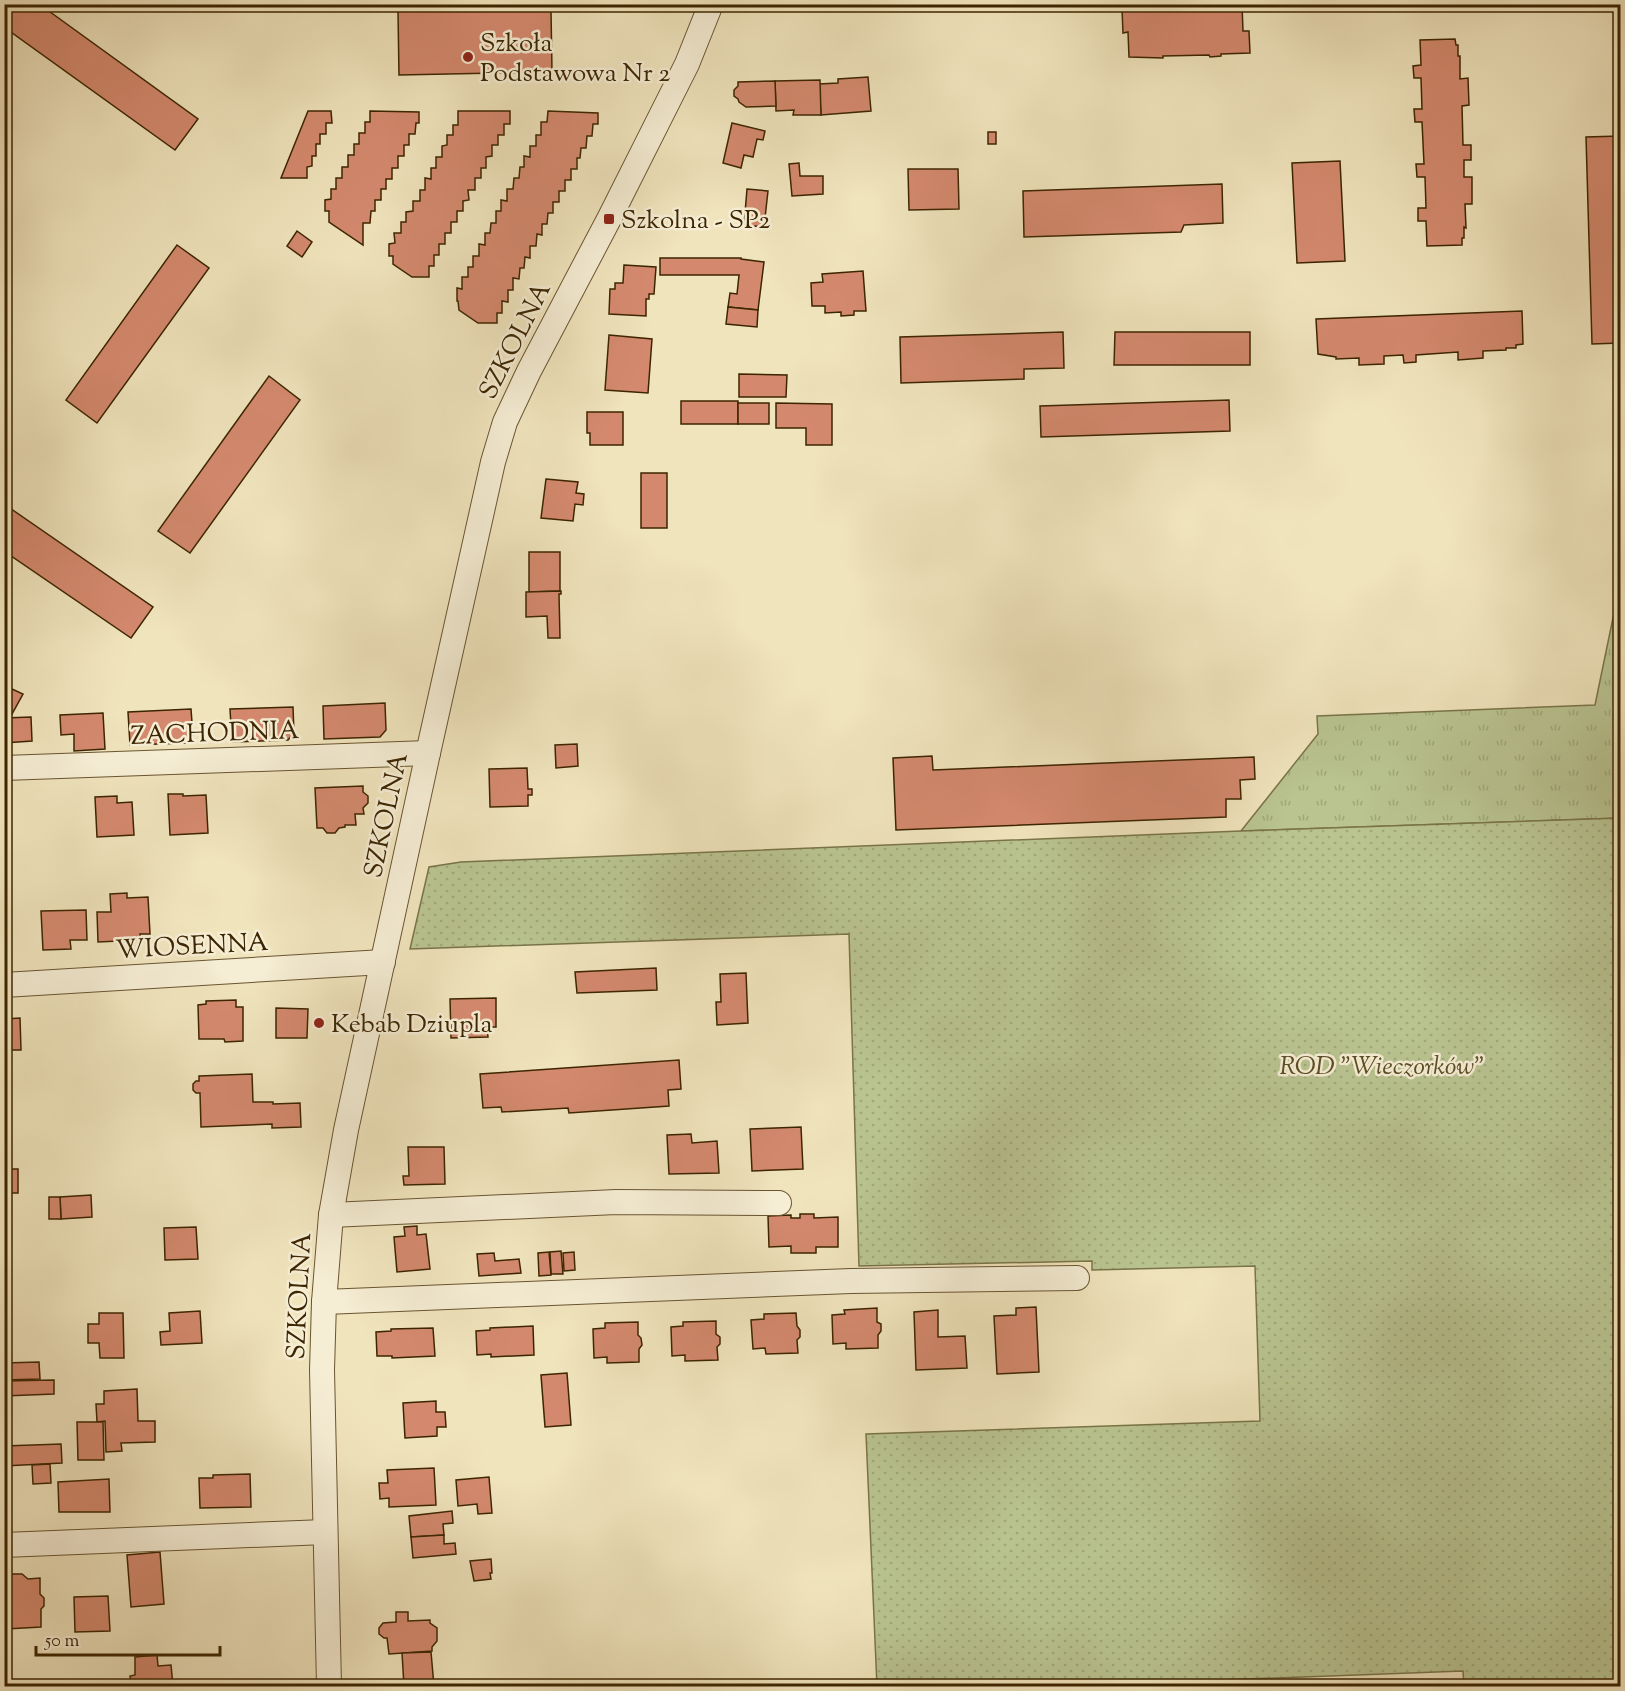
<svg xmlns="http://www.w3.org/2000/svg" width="1625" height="1691" font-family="'Sorts Mill Goudy',serif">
<defs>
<pattern id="park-tufts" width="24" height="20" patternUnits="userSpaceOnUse" patternTransform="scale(1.5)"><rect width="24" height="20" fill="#b9c491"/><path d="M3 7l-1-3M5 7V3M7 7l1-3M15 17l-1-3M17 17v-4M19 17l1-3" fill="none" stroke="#a0a87b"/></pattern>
<pattern id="garden-dots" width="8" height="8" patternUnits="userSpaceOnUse" patternTransform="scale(1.5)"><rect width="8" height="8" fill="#b9c491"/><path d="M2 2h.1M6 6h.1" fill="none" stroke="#a0a87b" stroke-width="1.8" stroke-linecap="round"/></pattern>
</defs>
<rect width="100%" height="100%" fill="#f0e4bd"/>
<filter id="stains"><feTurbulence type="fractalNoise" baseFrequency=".00333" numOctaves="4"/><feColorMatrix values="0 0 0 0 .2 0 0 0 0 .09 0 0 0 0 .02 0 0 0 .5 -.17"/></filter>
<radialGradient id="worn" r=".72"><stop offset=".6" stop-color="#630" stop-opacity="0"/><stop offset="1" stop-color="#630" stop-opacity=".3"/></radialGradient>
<polygon fill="url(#park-tufts)" stroke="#7a7449" stroke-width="1.5" points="1620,584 1620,818 1241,831 1318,734 1317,716 1595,705"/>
<polygon fill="url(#garden-dots)" stroke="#7a7449" stroke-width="1.5" points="1620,818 1620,1686 1464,1686 1463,1671 1057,1686 877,1686 866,1434 1260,1421 1255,1266 1092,1270 1092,1261 859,1266 849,934 410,949 429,867 461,862 1241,831"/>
<g fill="#d4896e" stroke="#3c2501" stroke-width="1.5">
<polygon points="4,4 39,4 198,119 175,150 4,27"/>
<polygon points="393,4 601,4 601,9 551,10 552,72 399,75 398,12 398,5"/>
<polygon points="1242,5 1243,31 1249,31 1250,53 1221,54 1221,56 1210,57 1209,55 1163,56 1163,58 1129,57 1128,32 1123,33 1122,9"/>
<polygon points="1455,39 1456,45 1458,45 1458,56 1460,56 1460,79 1468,78 1469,105 1462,106 1463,145 1471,145 1471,160 1464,160 1464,177 1472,177 1472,204 1465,204 1466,228 1464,227 1464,238 1462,238 1462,245 1427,246 1426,221 1418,221 1418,208 1426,208 1425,177 1417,177 1416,164 1424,164 1422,122 1415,122 1414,109 1422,109 1421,78 1414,78 1413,66 1421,65 1420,40"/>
<polygon points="868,77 871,111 821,115 819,84 838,83 838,79"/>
<polygon points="820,80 821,115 793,115 794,110 776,111 775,81"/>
<polygon points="775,81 776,106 746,107 739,102 738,99 734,96 734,90 738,86 738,82"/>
<polygon points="308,111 331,111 332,123 326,123 326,134 320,134 320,144 316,144 316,156 312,156 312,166 307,167 307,178 281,178"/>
<polygon points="370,111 419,112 419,123 416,123 415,134 409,134 409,145 404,145 404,156 398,156 398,168 392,168 392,179 386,179 386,189 381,189 381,200 375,200 375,211 371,211 370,223 363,223 363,245 329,222 329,211 325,211 325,200 331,199 331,189 336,189 336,178 342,178 342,167 348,167 348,155 354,155 354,144 359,144 359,133 365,133 365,122 370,122"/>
<polygon points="458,111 510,111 510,124 504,124 504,135 498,135 498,145 492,145 492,156 486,157 486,168 481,168 481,178 475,178 475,190 468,190 469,200 463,201 463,211 457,211 457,222 451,222 451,233 445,233 445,244 439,244 439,255 434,255 434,266 429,266 429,277 412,277 393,264 393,256 389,256 389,244 395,243 394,233 401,233 401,222 406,222 406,212 413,211 413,201 420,201 420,190 425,190 425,178 431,179 431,168 436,168 436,157 442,157 442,146 447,145 447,135 453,135 453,125 458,125"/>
<polygon points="548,111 598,113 598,124 593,124 592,136 587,136 586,148 581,148 580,158 577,158 577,169 571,169 571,180 565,180 565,191 559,191 559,202 553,202 553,213 548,213 547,224 542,224 542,235 537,234 536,246 530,246 530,258 525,257 524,268 520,268 519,279 513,278 513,290 508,290 508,302 502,301 502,313 497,313 497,323 478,323 459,310 458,301 457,301 457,288 462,289 462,277 468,277 468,267 473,267 473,256 479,256 479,244 485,245 485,233 490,233 491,223 496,223 496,211 501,211 501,200 507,201 507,189 513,189 514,178 519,178 520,167 524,167 524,156 530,157 530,146 536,146 536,135 541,135 541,122 547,122"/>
<polygon points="732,123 765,131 763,140 757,139 753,157 744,155 741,168 723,163"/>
<rect x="988" y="132" width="8" height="12"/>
<polygon points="1620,136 1620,343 1592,344 1586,137"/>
<polygon points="1340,161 1345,261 1297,263 1292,163"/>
<polygon points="799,163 800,176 823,176 823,194 792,196 789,164"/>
<polygon points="908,169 958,169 959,209 909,210"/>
<polygon points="1222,184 1223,223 1184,225 1181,232 1024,237 1023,191"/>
<polygon points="747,189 768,191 764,227 744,225"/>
<polygon points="297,231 312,242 302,257 287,246"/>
<polygon points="177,245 209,268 97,423 66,400"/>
<polygon points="660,258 741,258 741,259 764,262 758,310 728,307 730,293 737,294 739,275 660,275"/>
<polygon points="624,265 656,267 654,294 649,294 649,299 646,299 646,316 609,314 610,289 615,289 615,283 623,283"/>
<polygon points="863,271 866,311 854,311 854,315 841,316 841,312 825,313 825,306 812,306 811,283 823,282 822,274"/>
<polygon points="728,307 758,310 757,327 726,324"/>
<polygon points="1522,311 1523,344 1516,345 1516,348 1506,348 1506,350 1483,351 1483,358 1458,360 1458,352 1416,355 1416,362 1404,363 1403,355 1384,356 1384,364 1359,365 1359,358 1336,359 1336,357 1318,354 1316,319"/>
<polygon points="1063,332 1064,368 1024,369 1024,379 901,383 900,337"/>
<polygon points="1115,332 1250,332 1250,365 1114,365"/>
<polygon points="609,335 652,339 648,393 605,390"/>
<polygon points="739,374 787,375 786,397 739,397"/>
<polygon points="269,376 300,400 190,553 158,531"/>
<polygon points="1229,400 1230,431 1041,437 1040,406"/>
<rect x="681" y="401" width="57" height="23"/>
<rect x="738" y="403" width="31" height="21"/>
<polygon points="776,403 832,404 832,445 806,445 806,428 776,428"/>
<polygon points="587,412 623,412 623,445 590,445 590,433 587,433"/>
<rect x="641" y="473" width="26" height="55"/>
<polygon points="546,479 578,482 576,493 584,494 583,505 575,504 573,521 541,518"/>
<polygon points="4,504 153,607 131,638 4,551"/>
<polygon points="529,552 560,552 560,591 529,592"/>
<polygon points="561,591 561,594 559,594 560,638 548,638 547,616 526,617 526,592"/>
<polygon points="12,689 23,694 12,714 4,715 4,692 9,695"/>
<polygon points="385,703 386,730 380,737 324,739 323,706"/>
<polygon points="293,707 294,733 288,740 232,742 230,709"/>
<polygon points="191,709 193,736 186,743 130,745 128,712"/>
<polygon points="103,713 105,749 74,751 74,734 61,735 60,715"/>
<polygon points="31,717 32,741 4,743 4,718"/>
<polygon points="577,744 578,766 556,768 555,745"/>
<polygon points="932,756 933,770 1254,757 1255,779 1240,780 1241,799 1226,799 1226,817 896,830 893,758"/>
<polygon points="527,768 528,789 532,789 532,795 528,795 528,806 490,807 489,769"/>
<polygon points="363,786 363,792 368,796 368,803 363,808 364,814 355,814 356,825 345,825 345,827 339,828 335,833 327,833 323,828 317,828 315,788"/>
<polygon points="168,794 183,794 183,796 206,795 208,833 170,835"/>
<polygon points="117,796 117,803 132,802 134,835 97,837 95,797"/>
<polygon points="127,893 127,898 148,897 150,934 140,934 140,940 98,942 97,912 111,912 110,894"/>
<polygon points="86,910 87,940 70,940 71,949 43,950 41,911"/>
<polygon points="656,968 657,990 577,993 575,972"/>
<polygon points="746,973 748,1023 717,1025 716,1002 721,1002 720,974"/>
<polygon points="496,998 496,1027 487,1027 488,1037 451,1038 450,999"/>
<polygon points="236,1000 236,1007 243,1007 243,1041 225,1042 224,1039 199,1039 198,1005 206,1004 206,1001"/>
<polygon points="276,1008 308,1009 307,1038 276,1038"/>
<polygon points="20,1018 21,1050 4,1050 4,1019"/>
<polygon points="679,1060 681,1089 668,1090 669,1106 569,1113 568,1108 502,1112 501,1107 483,1108 480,1074"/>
<polygon points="252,1074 253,1102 273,1102 273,1104 300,1103 301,1127 272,1128 272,1124 201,1127 200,1093 196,1093 193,1090 193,1084 196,1081 199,1081 199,1076"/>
<polygon points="801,1127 803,1169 752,1171 750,1129"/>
<polygon points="691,1134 692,1143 717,1141 719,1173 669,1174 667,1135"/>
<polygon points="408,1147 444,1147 445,1184 404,1185 403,1176 409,1176"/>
<rect x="4" y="1169" width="14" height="24"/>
<polygon points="91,1195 92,1217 61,1219 60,1197"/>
<polygon points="49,1197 60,1197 61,1219 49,1219"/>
<polygon points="800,1214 814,1214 814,1218 838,1217 838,1247 816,1247 816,1253 791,1253 791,1246 769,1247 768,1216 791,1215 791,1218 800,1218"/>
<polygon points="417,1226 417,1235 426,1234 430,1269 397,1272 394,1237 405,1236 404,1227"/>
<polygon points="196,1227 198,1259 165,1260 164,1228"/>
<polygon points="561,1251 563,1274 551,1274 550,1252"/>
<polygon points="549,1252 551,1275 539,1276 538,1253"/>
<polygon points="574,1252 575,1270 564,1271 563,1253"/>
<polygon points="494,1253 495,1261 519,1259 521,1273 479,1276 477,1254"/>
<polygon points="1036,1307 1039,1372 997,1374 994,1316 1016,1315 1016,1308"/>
<polygon points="877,1308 877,1322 881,1324 881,1331 878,1335 878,1348 846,1349 846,1343 833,1344 832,1315 845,1314 844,1310"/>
<polygon points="938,1310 938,1337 965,1336 967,1368 916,1370 914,1312"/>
<polygon points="200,1311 202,1343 161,1345 160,1332 170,1331 169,1313"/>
<polygon points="99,1313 123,1313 124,1358 100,1358 99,1343 88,1343 88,1324 99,1324"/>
<polygon points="796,1313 797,1326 800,1330 800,1337 797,1340 798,1353 766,1354 765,1348 753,1349 751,1320 764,1319 764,1314"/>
<polygon points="716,1321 716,1334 720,1337 720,1344 717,1347 718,1360 685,1361 685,1355 672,1356 671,1327 683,1326 683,1322"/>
<polygon points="638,1322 638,1335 641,1338 642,1345 639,1349 639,1362 607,1363 607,1357 594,1358 593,1329 605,1328 605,1323"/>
<polygon points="533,1326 534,1355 491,1357 491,1354 477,1355 476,1331 490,1330 490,1328"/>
<polygon points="433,1328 435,1356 392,1358 392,1356 377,1356 376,1332 391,1331 391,1329"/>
<polygon points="39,1362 40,1379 4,1380 4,1363"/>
<polygon points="567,1373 571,1425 545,1427 541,1375"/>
<polygon points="54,1380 54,1394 4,1396 4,1381"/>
<polygon points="137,1389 138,1421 155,1421 155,1442 121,1443 122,1451 106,1452 105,1421 97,1422 96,1404 104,1404 104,1391"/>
<polygon points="436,1401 436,1412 445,1412 446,1427 437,1427 437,1436 405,1438 403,1403"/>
<polygon points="77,1422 103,1422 104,1460 78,1460"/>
<polygon points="61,1444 62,1463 4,1466 4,1446"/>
<polygon points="50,1464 51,1483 33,1484 32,1465"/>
<polygon points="434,1468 436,1505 389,1507 389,1498 380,1499 379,1483 388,1483 387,1470"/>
<polygon points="250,1474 251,1507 200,1508 199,1478 213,1478 213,1475"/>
<polygon points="489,1477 492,1513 478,1514 477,1504 458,1506 456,1480"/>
<polygon points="109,1479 110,1512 59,1512 58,1482"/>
<polygon points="452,1511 453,1523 443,1524 444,1535 411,1537 409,1516"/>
<polygon points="444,1535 444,1544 455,1543 456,1554 413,1558 411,1537"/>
<polygon points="160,1552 164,1604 131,1607 127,1555"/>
<polygon points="491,1559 492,1573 490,1573 491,1579 474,1581 470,1561"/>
<polygon points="12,1574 22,1574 28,1579 40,1578 40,1594 44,1598 44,1606 41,1609 41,1627 6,1629 4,1621 5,1580"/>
<polygon points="108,1596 110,1631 75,1632 74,1597"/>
<polygon points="396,1612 408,1612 408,1621 430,1620 430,1623 437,1628 437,1641 432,1647 432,1651 389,1654 387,1638 384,1638 379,1634 379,1628 383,1623 396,1622"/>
<polygon points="431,1652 434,1686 404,1686 402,1653"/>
<polygon points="157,1655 158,1666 171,1665 173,1686 131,1686 130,1676 135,1675 135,1657"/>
</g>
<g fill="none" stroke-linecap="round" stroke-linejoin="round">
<defs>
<g id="minor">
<polyline points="4,768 428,753"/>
<polyline points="4,985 383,962"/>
<polyline points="331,1215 616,1202 779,1203"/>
<polyline points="324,1302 851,1281 1077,1278"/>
<polyline points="4,1545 325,1532"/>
<polyline points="329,1686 322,1370 324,1302 331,1215 346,1130 428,753 493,462 505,422 529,371 609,219 687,64 711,4"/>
</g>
</defs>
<use href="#minor" stroke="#695530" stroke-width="26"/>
<use href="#minor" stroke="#f5edd4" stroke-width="24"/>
</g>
<g fill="#8f2418" stroke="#f5edd4" stroke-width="2">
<circle cx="468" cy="57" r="6"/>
<rect x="603" y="213" width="12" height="12" rx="3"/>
<circle cx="319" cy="1023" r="6"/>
</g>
<g text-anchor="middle" stroke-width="5" stroke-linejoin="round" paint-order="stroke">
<g font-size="26" fill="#3c2501" stroke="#f5edd4" text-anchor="start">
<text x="480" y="51">Szkoła<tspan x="480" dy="30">Podstawowa Nr 2</tspan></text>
<text x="621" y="228">Szkolna - SP2</text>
<text x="331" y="1032">Kebab Dziupla</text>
</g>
<g font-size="26" fill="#3c2501" stroke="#f5edd4">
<text transform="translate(514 340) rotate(-63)" y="9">SZKOLNA</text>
<text transform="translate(215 732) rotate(-2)" y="9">ZACHODNIA</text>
<text transform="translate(385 815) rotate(-78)" y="9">SZKOLNA</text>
<text transform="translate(192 945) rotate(-3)" y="9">WIOSENNA</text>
<text transform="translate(298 1296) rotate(-87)" y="9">SZKOLNA</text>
</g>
<g font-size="26" font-style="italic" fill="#5b4d25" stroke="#f5edd4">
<text x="1382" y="1074">ROD "Wieczorków"</text>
</g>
</g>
<rect width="1625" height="1691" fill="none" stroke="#f0e4bd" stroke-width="24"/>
<rect x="6" y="6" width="1613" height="1679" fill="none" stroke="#3c2501" stroke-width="3"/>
<rect x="12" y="12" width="1601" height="1667" fill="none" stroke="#3c2501" stroke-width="1.5"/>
<path d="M36 1646v9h184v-9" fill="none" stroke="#3c2501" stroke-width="3"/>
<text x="45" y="1646" font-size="18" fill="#3c2501" stroke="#f5edd4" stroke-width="4.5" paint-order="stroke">50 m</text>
<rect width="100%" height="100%" filter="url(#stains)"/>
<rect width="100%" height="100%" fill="url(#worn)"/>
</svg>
